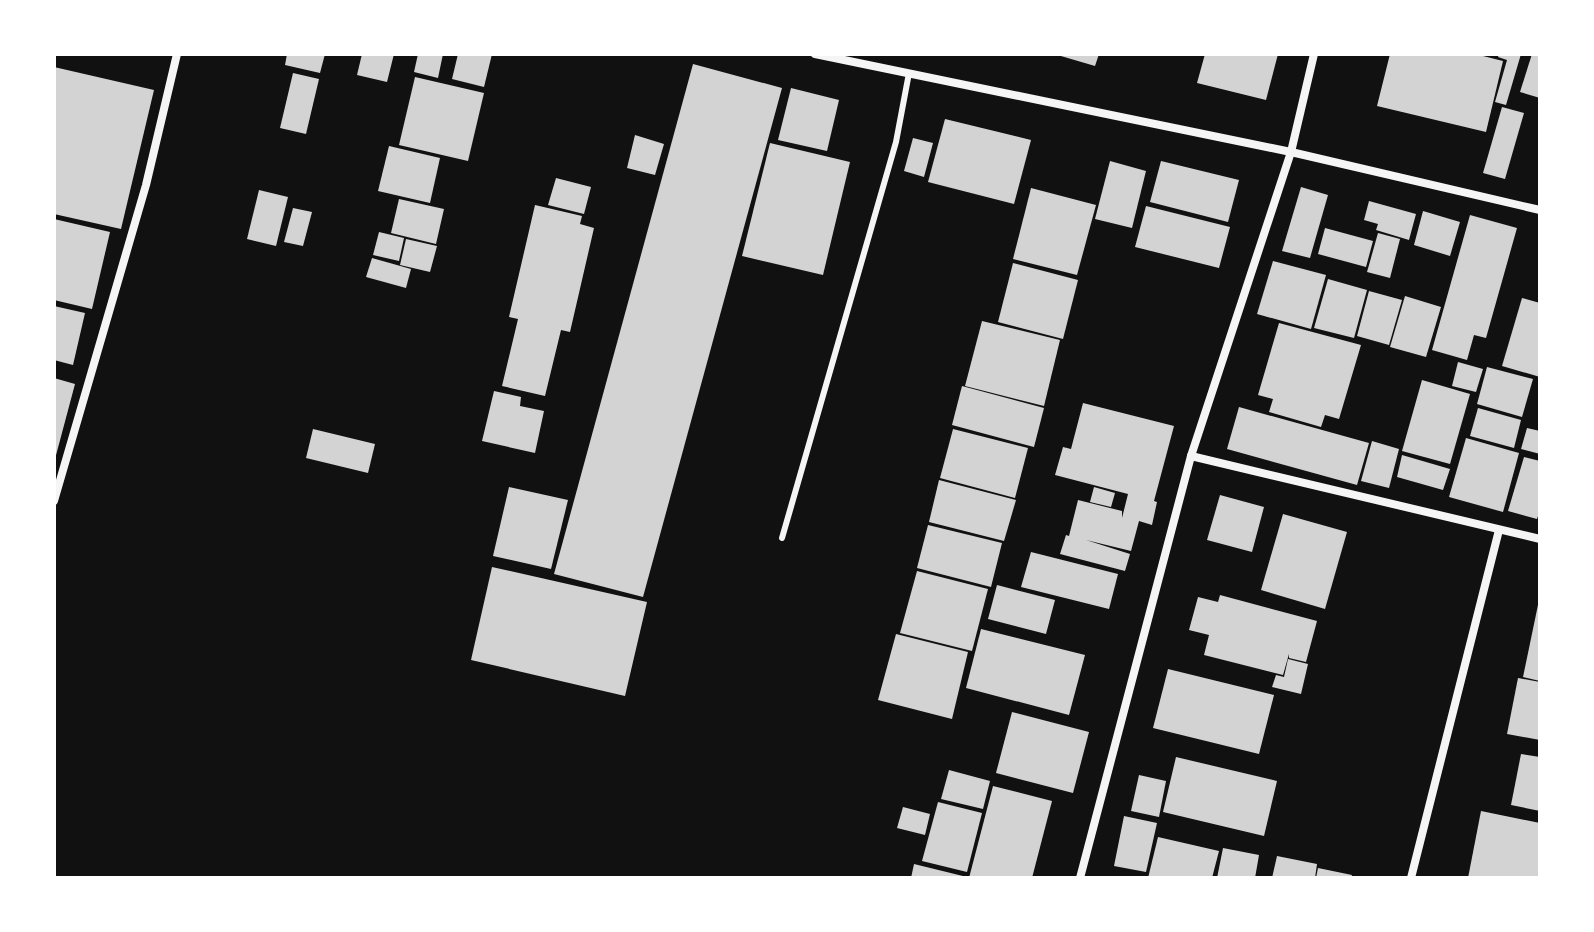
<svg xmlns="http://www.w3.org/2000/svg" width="1594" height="932" font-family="Signika,sans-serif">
<rect width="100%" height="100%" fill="#111"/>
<g fill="#d3d3d3">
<polygon points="287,54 325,54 320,73 285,65"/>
<polygon points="362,54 394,54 387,82 357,75"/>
<polygon points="418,54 443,54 438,78 414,72"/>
<polygon points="458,54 492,54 484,87 452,79"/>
<polygon points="1054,54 1099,54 1095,66"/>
<polygon points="1205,54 1278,54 1266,100 1197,83"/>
<polygon points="1390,54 1475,54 1503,61 1486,132 1377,106"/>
<polygon points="1499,54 1521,54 1506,105 1495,102 1507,60 1498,57"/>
<polygon points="1532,54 1540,54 1540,98 1520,92"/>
<polygon points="693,64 782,88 643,597 554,574"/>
<polygon points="54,67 154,90 121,229 54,214"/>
<polygon points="293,73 319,79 306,134 280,128"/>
<polygon points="415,77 484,93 468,161 399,145"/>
<polygon points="791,88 839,100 827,151 778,140"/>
<polygon points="1502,107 1524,113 1505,179 1483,173"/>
<polygon points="945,119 1031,140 1014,204 928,182"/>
<polygon points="635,135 664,144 655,175 627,168"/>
<polygon points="913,138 933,143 924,177 904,171"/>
<polygon points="770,143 850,162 823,275 742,256"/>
<polygon points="389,146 440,158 430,203 378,191"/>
<polygon points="1110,161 1146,171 1132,228 1095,219"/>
<polygon points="1161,161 1239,180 1228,222 1150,202"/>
<polygon points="556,178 591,187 584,214 548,205"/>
<polygon points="1301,187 1328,195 1310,258 1282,251"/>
<polygon points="1031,188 1096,205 1077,275 1013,259"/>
<polygon points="259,190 288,197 276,246 247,239"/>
<polygon points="399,199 444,209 436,244 391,233"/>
<polygon points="1369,201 1416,214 1409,240 1376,230 1378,224 1364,220"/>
<polygon points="535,205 582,216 580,224 594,228 570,332 561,330 545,396 502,386 518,319 509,317"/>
<polygon points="1146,206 1230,227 1219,268 1135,247"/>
<polygon points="293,208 312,212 303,246 284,242"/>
<polygon points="1423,211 1460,222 1450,256 1414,245"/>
<polygon points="1470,215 1517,228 1486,338 1474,335 1467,360 1432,350"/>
<polygon points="54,219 110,232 92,309 54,300"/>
<polygon points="1325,228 1373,241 1366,267 1318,254"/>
<polygon points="379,232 404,238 399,261 373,255"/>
<polygon points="1378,233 1400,239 1390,278 1367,272"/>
<polygon points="406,239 437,246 430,272 400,265"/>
<polygon points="372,258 411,269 406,288 366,277"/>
<polygon points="1273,261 1326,275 1311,329 1257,314"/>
<polygon points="1013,263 1078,280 1063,339 998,322"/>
<polygon points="1328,279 1367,290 1354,338 1314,328"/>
<polygon points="1369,291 1402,300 1389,345 1357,336"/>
<polygon points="1405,296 1441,307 1426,357 1390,347"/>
<polygon points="1522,298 1540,303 1540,377 1502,366"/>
<polygon points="54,306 85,313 73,365 54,360"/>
<polygon points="982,321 1060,340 1044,406 965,386"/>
<polygon points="1279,323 1361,345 1339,419 1325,415 1321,427 1269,412 1273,399 1258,395"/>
<polygon points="1458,362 1483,369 1476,392 1452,386"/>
<polygon points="1487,367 1533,379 1522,417 1477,404"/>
<polygon points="54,378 75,384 55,459 54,459"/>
<polygon points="1422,380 1470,394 1450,464 1402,451"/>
<polygon points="962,386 1044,408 1034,447 952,425"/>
<polygon points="494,391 521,397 520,406 544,411 535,453 482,441"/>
<polygon points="1083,403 1174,426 1154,501 1157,502 1152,525 1139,521 1131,551 1086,540 1130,554 1125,571 1060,554 1066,535 1069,536 1078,500 1122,511 1122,518 1128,494 1055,475 1063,447 1071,449"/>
<polygon points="1239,407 1369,443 1357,485 1227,449"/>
<polygon points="1478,408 1521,420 1514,448 1470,436"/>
<polygon points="1527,428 1540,431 1540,454 1521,449"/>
<polygon points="313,429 375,444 368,473 306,458"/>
<polygon points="953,429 1028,448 1015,498 940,478"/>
<polygon points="1466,438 1519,453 1503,512 1449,497"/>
<polygon points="1372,441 1399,449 1389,488 1361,481"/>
<polygon points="1402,455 1450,469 1443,490 1397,477"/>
<polygon points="1524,457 1540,461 1540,510 1537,519 1508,511"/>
<polygon points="939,480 1016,500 1004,541 929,522"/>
<polygon points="509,487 568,500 551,569 493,556"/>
<polygon points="1094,487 1115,493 1111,507 1090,502"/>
<polygon points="1220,495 1264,507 1252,552 1207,540"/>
<polygon points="1283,514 1347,532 1325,609 1261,590"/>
<polygon points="928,525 1002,543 991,587 917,568"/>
<polygon points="1031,552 1118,574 1109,609 1021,587"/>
<polygon points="492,567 647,602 625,696 471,660"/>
<polygon points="917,571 988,589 972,651 900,633"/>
<polygon points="997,585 1055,600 1046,634 988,619"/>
<polygon points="1220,595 1317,621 1306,662 1289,658 1289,654 1283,675 1204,655 1209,635 1189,630 1198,597 1218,602"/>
<polygon points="1539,600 1540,600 1540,681 1523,677"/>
<polygon points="981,629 1085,655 1069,715 966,688"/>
<polygon points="896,634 968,652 952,719 878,700"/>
<polygon points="1288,659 1308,664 1301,694 1272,687 1276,675 1284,677"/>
<polygon points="1168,669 1274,695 1259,754 1153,728"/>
<polygon points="1518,678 1540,682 1540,740 1507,734"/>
<polygon points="1012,712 1089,732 1073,793 996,773"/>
<polygon points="1521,754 1540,757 1540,811 1511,805"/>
<polygon points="1176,757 1277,781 1264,836 1163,812"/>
<polygon points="949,770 990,781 983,809 941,799"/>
<polygon points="1139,775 1166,781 1159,817 1131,811"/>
<polygon points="993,786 1052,801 1032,878 969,878"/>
<polygon points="938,802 982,813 967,872 922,861"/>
<polygon points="903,807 930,814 925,835 897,828"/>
<polygon points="1481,811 1540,823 1540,878 1468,878"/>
<polygon points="1124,816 1157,823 1146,872 1114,866"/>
<polygon points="1158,837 1219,851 1212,878 1148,878"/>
<polygon points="1223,848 1259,855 1255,878 1217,878"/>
<polygon points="1277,856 1317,864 1315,878 1272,878"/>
<polygon points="914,864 967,877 967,878 911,878"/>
<polygon points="1318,868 1352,875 1351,878 1316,878"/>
</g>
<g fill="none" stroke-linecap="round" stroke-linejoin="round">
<polyline stroke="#f5f5f5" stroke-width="6" points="782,538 896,142 909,73"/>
<g stroke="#f5f5f5" stroke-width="8">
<polyline points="815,54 1291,152 1540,210"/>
<polyline points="1191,456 1540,539"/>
<polyline points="54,501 146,185 177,54"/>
<polyline points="1080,878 1191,456 1291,152 1314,54"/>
<polyline points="1411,878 1499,530"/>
</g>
</g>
<rect width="1594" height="932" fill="none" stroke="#ffffff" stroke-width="112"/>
</svg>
